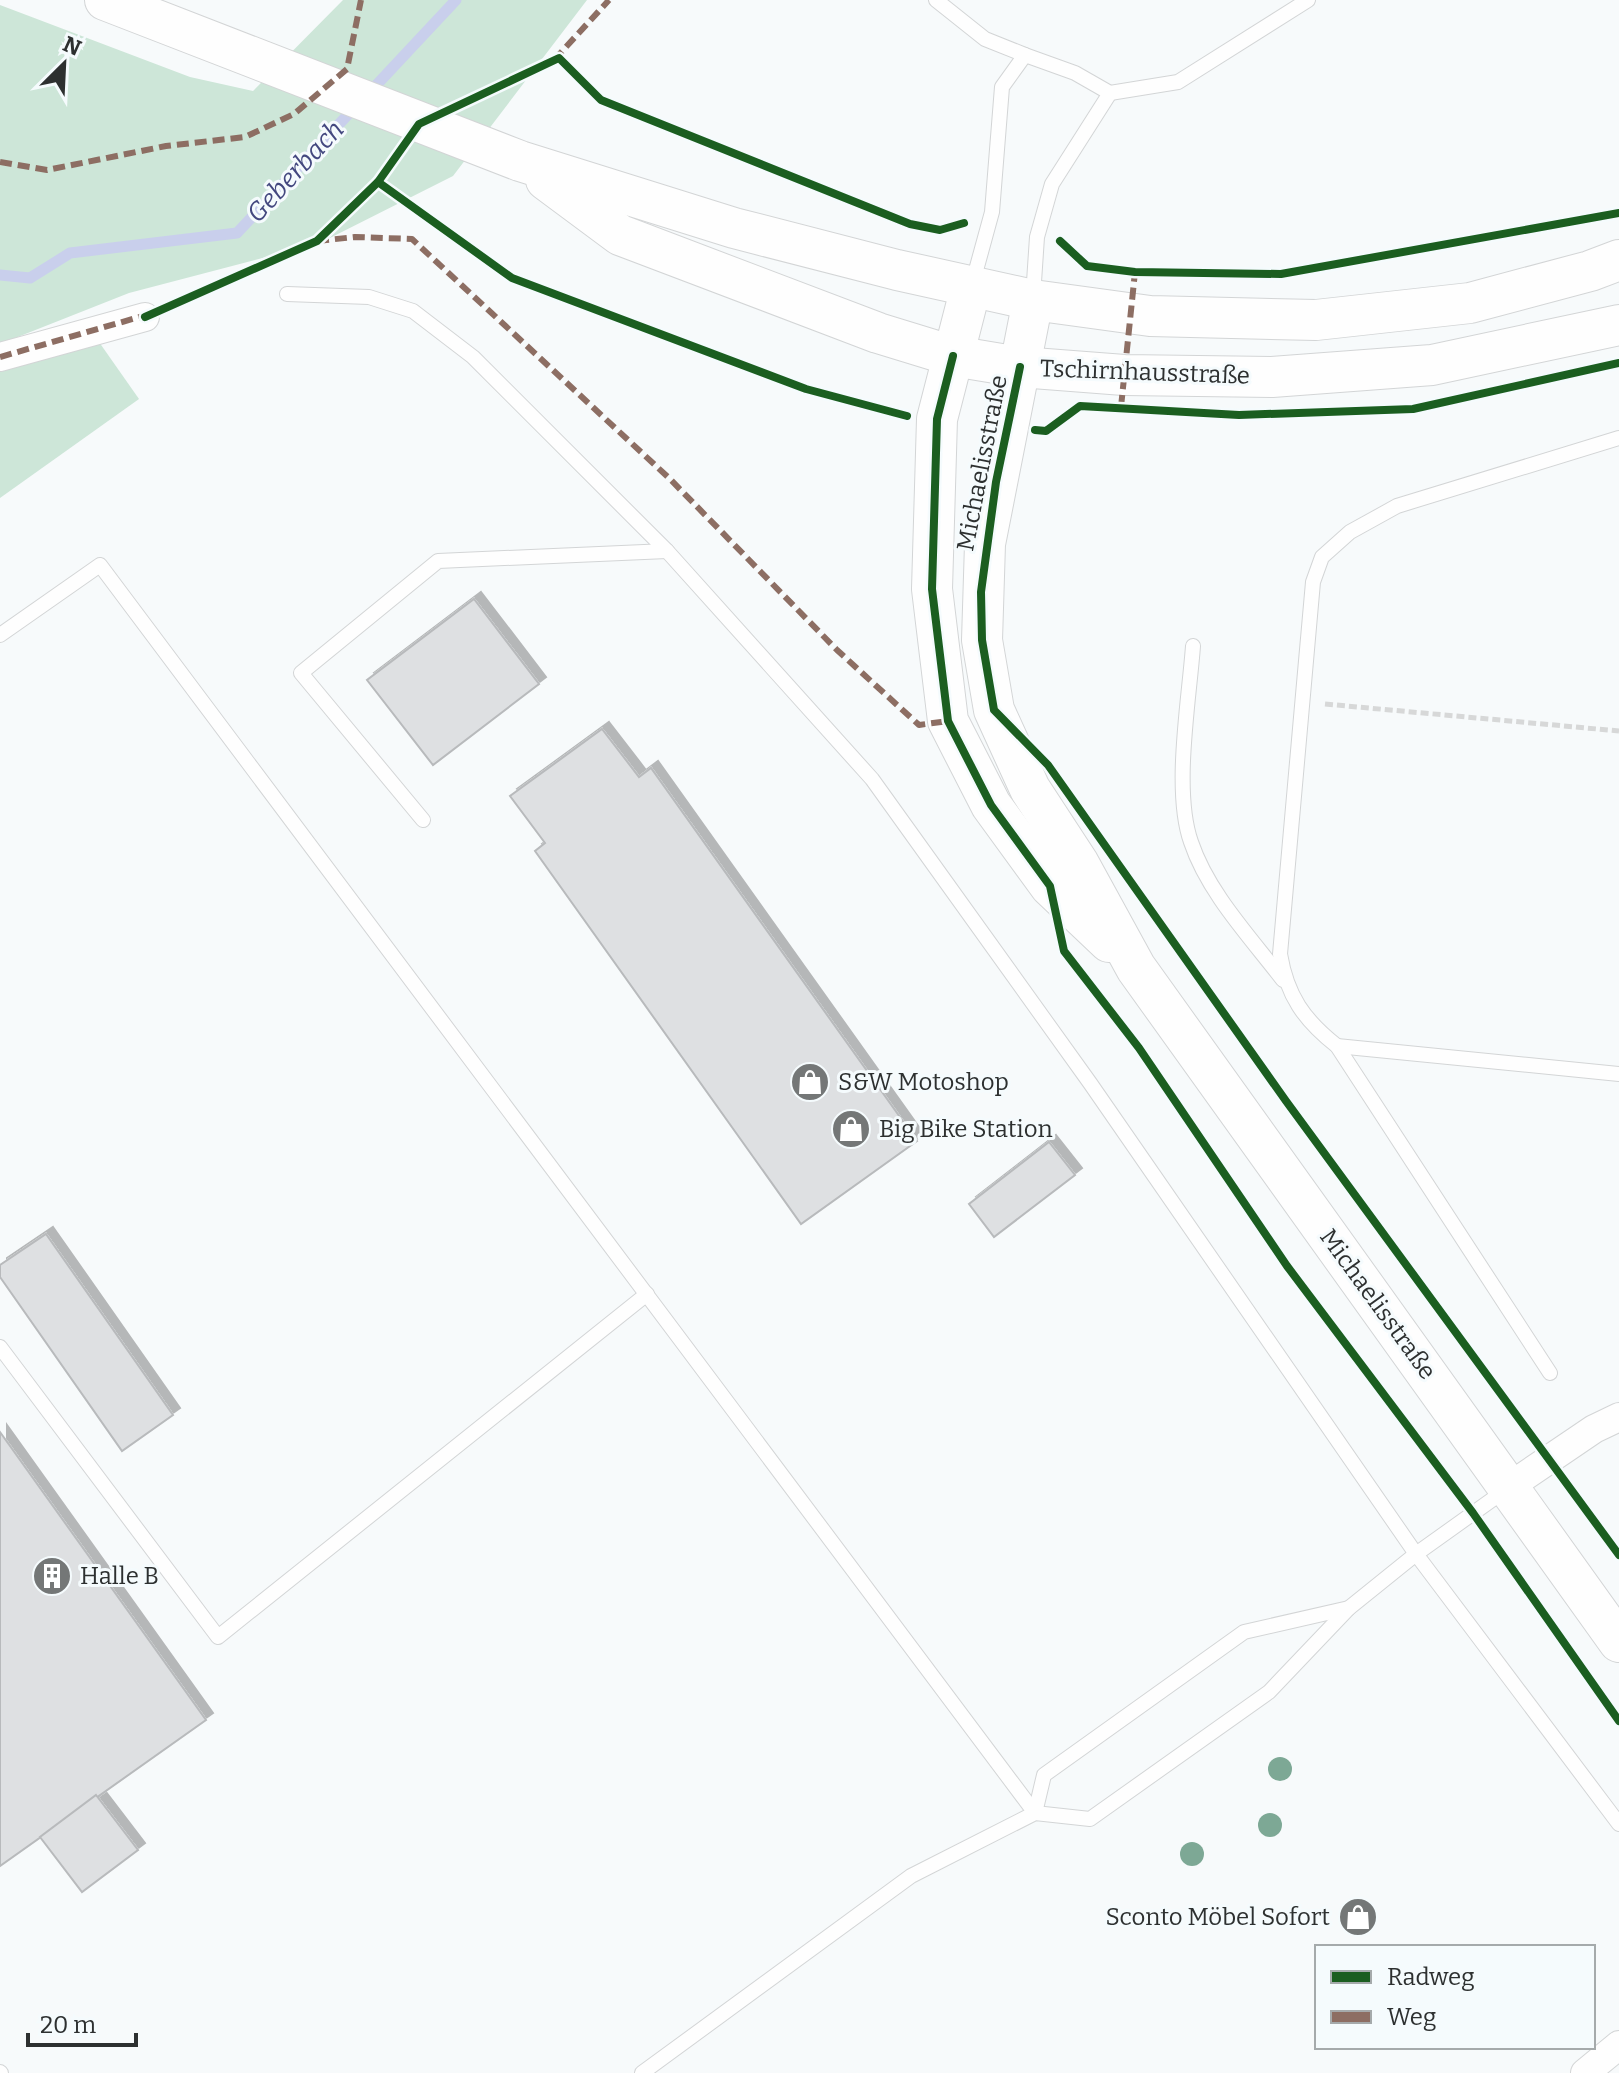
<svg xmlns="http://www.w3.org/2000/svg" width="1619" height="2073" font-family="Bitter,serif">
<defs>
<filter id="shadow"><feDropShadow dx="7" dy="-7" stdDeviation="0" flood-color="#0004"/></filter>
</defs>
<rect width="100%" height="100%" fill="#f7fafb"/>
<g fill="#cde6d8">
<polygon points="343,0 587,0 453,176 320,243 129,293 0,344 0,5 190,77 253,91"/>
<polygon points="99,342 139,399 0,498 0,370"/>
</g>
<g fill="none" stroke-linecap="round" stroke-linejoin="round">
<g stroke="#c9cfec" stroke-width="11">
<polyline points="368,94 456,0"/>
<polyline points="0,275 30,278 70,253 237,233 356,106"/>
</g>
</g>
<g fill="#dee0e2" stroke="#b8babc" stroke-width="2" filter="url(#shadow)">
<polygon points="474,599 539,684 433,765 367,680"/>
<polygon points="602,729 639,777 651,768 917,1141 801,1224 535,851 545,843 510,796"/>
<polygon points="1049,1142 1075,1175 994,1237 969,1204"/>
<polygon points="46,1234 173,1415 122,1451 0,1277 0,1265"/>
<polygon points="0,1432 206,1720 0,1866"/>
<polygon points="96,1795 138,1850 82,1892 40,1837"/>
</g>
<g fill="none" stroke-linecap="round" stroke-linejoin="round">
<defs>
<g id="lane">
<polyline points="936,0 985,39 1025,55"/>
<polyline points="972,285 992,212 1002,87 1025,55 1075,73 1110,93 1178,82 1308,0"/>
<polyline points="287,294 369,297 413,311 473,357 667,551 872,779 1090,1083 1416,1554 1619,1824"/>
<polyline points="1033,297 1037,237 1052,184 1110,93"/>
<polyline points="0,635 100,565 1035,1813"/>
<path d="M 1193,646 C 1189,701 1173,791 1191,842 C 1208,893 1251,938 1283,980"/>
<polyline points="423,820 301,673 438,561 667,551"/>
<polyline points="1337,1046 1619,1074"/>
<polyline points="0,1347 218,1637 647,1294"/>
<path d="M 1550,1373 L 1337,1046 C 1304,1020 1287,996 1280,954 L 1313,582 L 1322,557 L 1350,532 L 1397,506 L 1619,438"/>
<polyline points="1035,1813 1044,1775 1244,1632 1349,1608"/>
<polyline points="0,2072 1,2073"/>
<polyline points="642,2073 911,1876 1035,1813 1090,1819 1269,1692 1349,1608 1416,1554 1507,1489"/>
</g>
<g id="street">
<polyline points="0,357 145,317"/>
<polyline points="1510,1486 1594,1429 1619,1417"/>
<polyline points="1585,2073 1619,2045"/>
</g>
<g id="secondary">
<polyline points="105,0 520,161 734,228 897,270 1033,300 1150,316 1316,320 1470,303 1590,271 1619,260"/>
<polyline points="546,180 620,235 878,333 953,356 1020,367 1124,375 1272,377 1432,365 1619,325"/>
<polyline points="971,287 937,419 932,589 948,721 991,805 1050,886 1109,942"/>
<polyline points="1033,300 985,544 982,640 994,710 1030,789 1079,864 1136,968 1619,1642"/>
</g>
</defs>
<use href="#lane" stroke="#d3d5d6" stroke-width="16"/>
<use href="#street" stroke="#d3d5d6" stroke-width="30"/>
<use href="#secondary" stroke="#d3d5d6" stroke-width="42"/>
<polyline stroke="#d7d8d8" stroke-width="5" stroke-dasharray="8 4" stroke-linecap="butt" points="1325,704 1619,731"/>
<use href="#lane" stroke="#fefefe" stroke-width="14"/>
<use href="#street" stroke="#fefefe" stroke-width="28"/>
<use href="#secondary" stroke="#fefefe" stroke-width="40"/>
<g stroke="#8d6e63" stroke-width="6" stroke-dasharray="12 6" stroke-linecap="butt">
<polyline points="554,60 609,0"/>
<polyline points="0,162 47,170 166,146 245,137 294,114 347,69 361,0"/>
<polyline points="317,241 355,237 412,239 670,479 837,650 919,725 948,721"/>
<polyline points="0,357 150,314"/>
<polyline points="1121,407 1135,272"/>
</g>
<defs>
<g id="cycleway">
<polyline points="378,182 512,278 806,389 907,416"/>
<polyline points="1060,241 1087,266 1135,272 1281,274 1619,213"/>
<polyline points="145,317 317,241 378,182 419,124 559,58 601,100 910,224 940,230 964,223"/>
<polyline points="953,356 937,419 932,589 948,721 991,805 1050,886 1064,951 1139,1048 1287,1266 1473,1513 1619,1721"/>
<polyline points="1020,367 996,482 981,592 982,640 994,710 1048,765 1286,1101 1619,1555"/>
<polyline points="1035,430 1046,431 1080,406 1239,415 1413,409 1619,363"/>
</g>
</defs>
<use href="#cycleway" stroke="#f5fbfd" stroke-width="13"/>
<use href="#cycleway" stroke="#1b5e20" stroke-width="8"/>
</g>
<g fill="#7da895">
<circle cx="1280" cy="1769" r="12"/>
<circle cx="1270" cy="1825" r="12"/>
<circle cx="1192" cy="1854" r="12"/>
</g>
<defs>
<symbol id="shop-disc" viewBox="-11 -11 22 22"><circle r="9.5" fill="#747777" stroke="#f5fbfd"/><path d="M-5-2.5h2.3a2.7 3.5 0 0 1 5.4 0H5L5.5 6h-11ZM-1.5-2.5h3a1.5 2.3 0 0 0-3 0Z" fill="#fff"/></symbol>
<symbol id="building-disc" viewBox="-11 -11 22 22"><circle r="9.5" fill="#747777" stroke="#f5fbfd"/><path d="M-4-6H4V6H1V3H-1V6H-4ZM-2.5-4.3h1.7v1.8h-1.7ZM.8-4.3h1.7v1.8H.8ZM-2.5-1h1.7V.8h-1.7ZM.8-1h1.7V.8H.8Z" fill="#fff"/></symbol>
</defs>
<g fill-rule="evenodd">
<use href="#shop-disc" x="788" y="1060" width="44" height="44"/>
<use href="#shop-disc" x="829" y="1107" width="44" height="44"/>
<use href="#building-disc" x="30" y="1554" width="44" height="44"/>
<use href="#shop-disc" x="1336" y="1895" width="44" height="44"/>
</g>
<g text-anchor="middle" stroke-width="6" stroke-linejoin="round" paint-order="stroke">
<g font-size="24" fill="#2d3030" stroke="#f5fbfd">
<text transform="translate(1145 372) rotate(2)" y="8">Tschirnhausstraße</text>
<text transform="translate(982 463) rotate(-79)" y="8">Michaelisstraße</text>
<text transform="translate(1378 1304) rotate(54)" y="8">Michaelisstraße</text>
</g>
<g font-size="24" fill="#2d3030" stroke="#f5fbfd" text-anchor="start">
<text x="838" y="1090">S&amp;W Motoshop</text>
<text x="879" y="1137">Big Bike Station</text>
<text x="80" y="1584">Halle B</text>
<text x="1330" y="1925" text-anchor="end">Sconto Möbel Sofort</text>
</g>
<g font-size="26" font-style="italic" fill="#43487f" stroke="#f5fbfd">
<text transform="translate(295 171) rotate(-47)" y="9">Geberbach</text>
</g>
</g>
<rect x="1315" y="1945" width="280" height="104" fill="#f5fbfd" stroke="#a5aaab" stroke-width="2"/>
<rect x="1331" y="1971" width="40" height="12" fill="#1b5e20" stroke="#a5aaab" stroke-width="2"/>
<text x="1387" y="1985" font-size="24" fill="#2d3030">Radweg</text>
<rect x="1331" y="2011" width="40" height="12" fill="#8d6e63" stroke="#a5aaab" stroke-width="2"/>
<text x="1387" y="2025" font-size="24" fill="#2d3030">Weg</text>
<g transform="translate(64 64) rotate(24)" stroke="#f5fbfd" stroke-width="6" paint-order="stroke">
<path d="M0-6L14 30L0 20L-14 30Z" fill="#2d3030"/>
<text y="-12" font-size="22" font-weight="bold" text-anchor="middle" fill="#2d3030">N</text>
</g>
<path d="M28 2033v12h108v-12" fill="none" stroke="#2d3030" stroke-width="4"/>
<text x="40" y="2033" font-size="24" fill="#2d3030" stroke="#f5fbfd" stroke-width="6" paint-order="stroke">20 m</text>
</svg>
